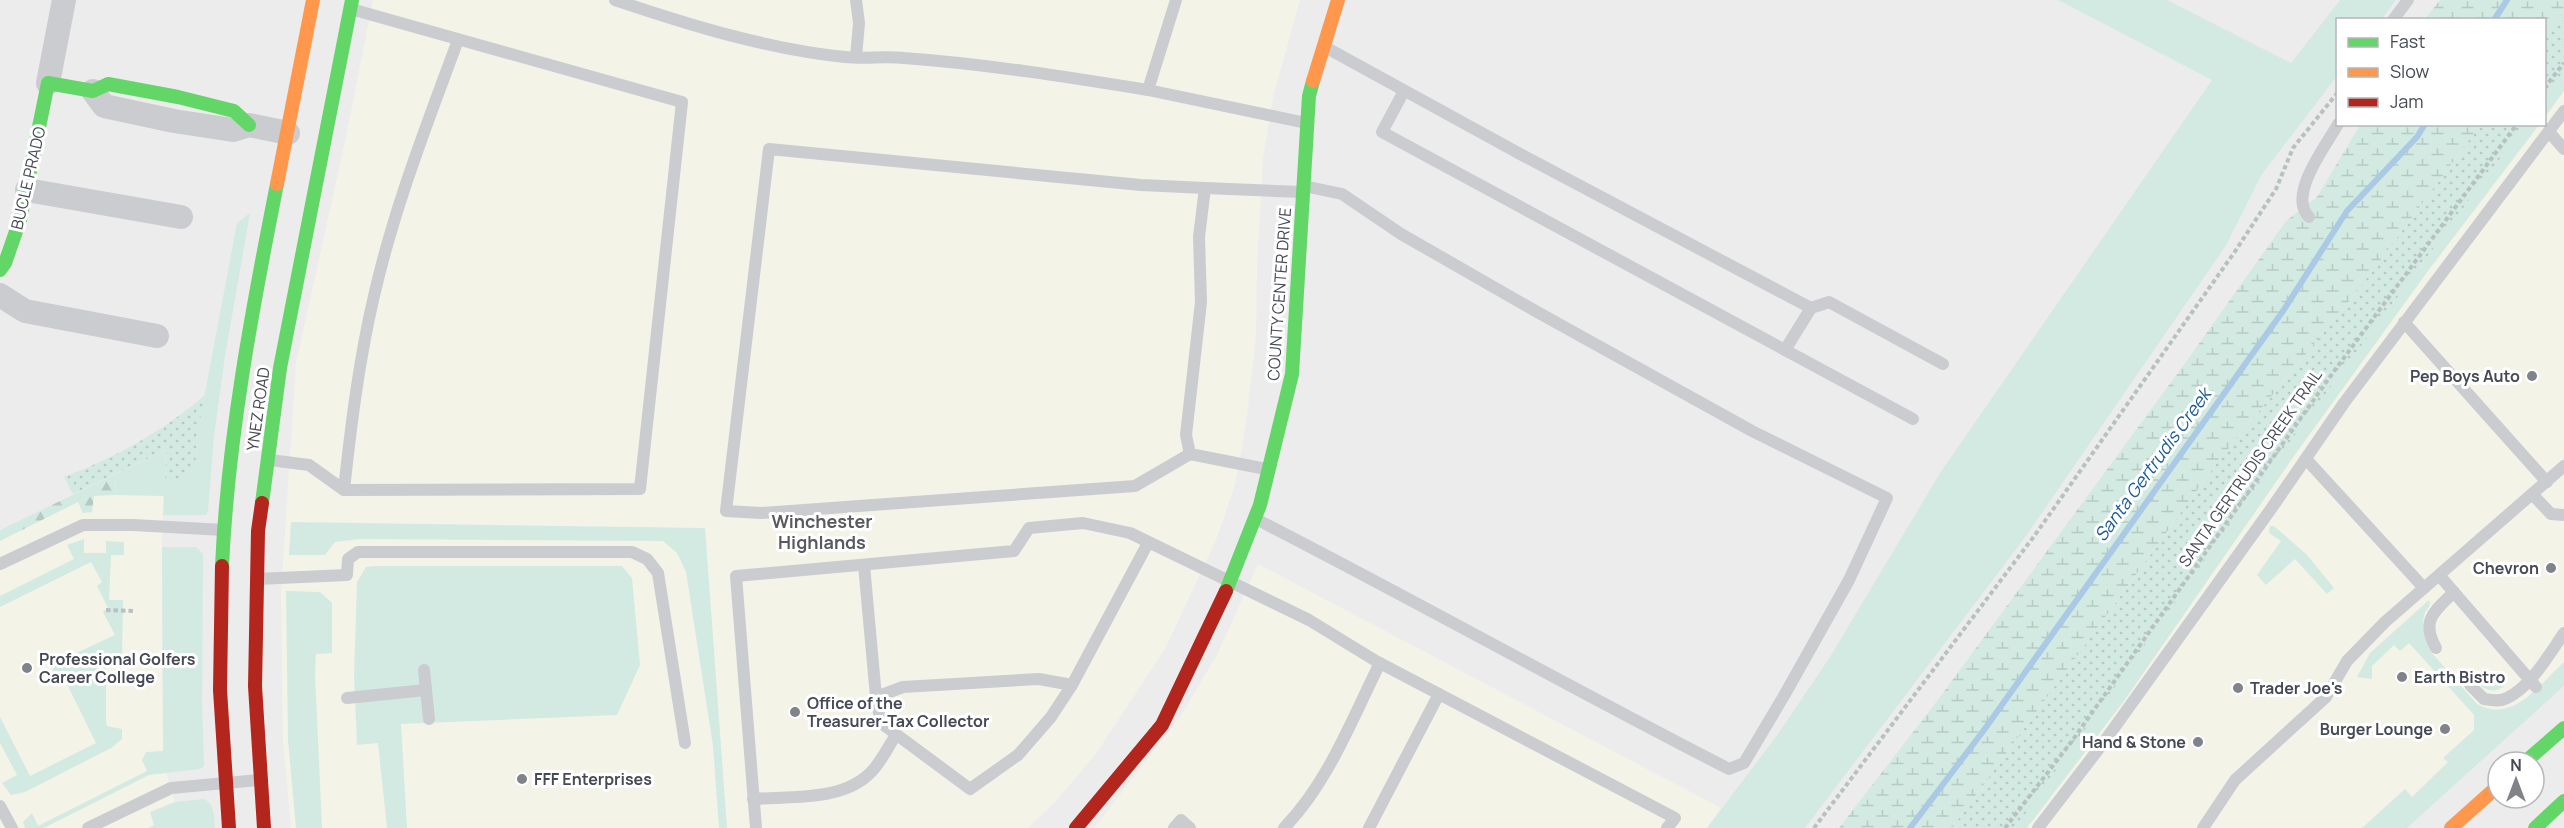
<svg xmlns="http://www.w3.org/2000/svg" width="2564" height="828" font-family="Manrope,sans-serif">
<defs>
<pattern id="grass-dots" width="8" height="8" patternUnits="userSpaceOnUse" patternTransform="scale(1.5)"><rect width="8" height="8" fill="#d2eae2"/><path d="M2 2h.1M6 6h.1" fill="none" stroke="#b6cac4" stroke-width="1.8" stroke-linecap="round"/></pattern>
<pattern id="forest-firs" width="22" height="20" patternUnits="userSpaceOnUse" patternTransform="scale(1.5)"><rect width="22" height="20" fill="#d2eae2"/><path d="M5 1l3.5 6h-7zM16 11l3.5 6h-7z" fill="#b6cac4"/></pattern>
<pattern id="wetland-marsh" width="20" height="14" patternUnits="userSpaceOnUse" patternTransform="scale(1.5)"><rect width="20" height="14" fill="#d2eae2"/><path d="M1 5h8M5 5V1M11 12h8M15 12V8" fill="none" stroke="#b6cac4"/></pattern>
</defs>
<rect width="100%" height="100%" fill="#edecec"/>
<g fill="#f4f3e8">
<polygon points="373,0 1300,0 1274,93 1263,157 1257,266 1256,336 1246,423 1235,485 1216,540 1165,649 1097,752 1057,800 1028,828 291,828 283,740 281,594 296,363 346,137"/>
<polygon points="2564,73 2564,686 2407,828 2015,828 2525,125 2544,124 2545,99"/>
<polygon points="166,450 162,528 162,674 166,772 175,802 170,828 0,828 0,530"/>
<polygon points="1258,564 1721,808 1707,828 1094,828 1180,717 1217,655"/>
</g>
<g fill="url(#grass-dots)">
<polygon points="2564,9 2564,73 2545,99 2545,36"/>
<polygon points="2480,125 2525,125 2256,488 2037,800 2015,828 1952,828 2219,460 2359,289"/>
<path d="M 206,394 L 198,430 L 195,470 L 165,485 L 166,450 L 73,494 L 64,477 C 115,458 165,430 206,394 Z"/>
</g>
<polygon fill="url(#forest-firs)" points="116,474 115,495 94,496 92,512 83,513 78,502 0,541 0,530"/>
<g fill="url(#wetland-marsh)">
<polygon points="2440,0 2564,0 2564,9 2545,36 2544,20 2425,19"/>
<polygon points="2360,125 2480,125 2359,289 2219,460 1952,828 1839,828 1940,697 2188,359 2286,221 2317,197"/>
</g>
<g fill="#d2eae2">
<polygon points="2058,0 2167,0 2291,63 2340,0 2396,0 2382,19 2338,20 2337,76 2262,174 2225,247 2026,536 1805,828 1707,828 1778,734 1830,657 1940,473 2212,80"/>
<polygon points="2564,73 2564,91 2545,117 2545,99"/>
<polygon points="2525,125 2539,125 2428,271 2294,456 2124,701 2027,828 2015,828 2256,488"/>
<polygon points="250,213 225,356 214,436 208,510 206,515 163,515 164,496 115,495 116,474 166,450 165,484 195,470 198,430 237,223"/>
<polygon points="291,522 705,528 727,828 719,828 713,746 686,572 677,553 663,541 360,539 335,542 325,555 289,555"/>
<polygon points="2270,526 2274,526 2307,555 2334,588 2327,594 2295,559 2266,585 2257,575 2281,541 2269,533"/>
<polygon points="84,539 84,553 106,553 106,541 124,542 124,555 111,555 109,600 123,600 122,656 106,656 106,721 107,726 122,729 122,739 111,748 25,792 11,795 2,783 17,775 0,743 0,717 30,776 96,743 63,676 52,672 57,655 68,657 115,635 103,612 108,608 97,586 102,582 91,562 0,607 0,596 74,559 67,545"/>
<polygon points="162,547 196,547 203,554 202,704 204,766 200,769 149,775 44,828 25,828 23,822 32,813 38,826 147,771 142,760 146,752 163,751"/>
<polygon points="374,566 622,566 632,578 640,665 617,715 401,724 407,828 387,828 378,743 357,745 354,676 357,582 366,567"/>
<polygon points="286,591 320,592 332,603 332,653 316,654 315,673 322,828 296,828 288,740"/>
<path d="M 2429,600 C 2431,607 2428,607 2425,613 C 2420,626 2425,640 2431,652 L 2477,704 C 2513,724 2540,684 2564,662 L 2564,686 L 2407,828 L 2362,828 L 2405,789 L 2412,797 L 2448,762 L 2443,758 L 2474,730 L 2474,715 L 2409,643 L 2400,651 L 2394,645 L 2372,666 L 2372,679 L 2357,677 L 2370,653 Z"/>
<path d="M 2484,673 L 2488,678 L 2499,679 L 2504,686 C 2493,695 2484,689 2475,681 Z"/>
<path d="M 204,799 C 215,804 214,817 215,828 L 148,828 L 154,825 L 150,812 L 175,802 Z"/>
</g>
<g fill="none" stroke-linecap="round" stroke-linejoin="round">
<g stroke="#aac9e4" stroke-width="6">
<polyline points="2494,20 2507,0"/>
<polyline points="1910,828 1984,730 2283,311 2347,211 2417,137 2425,124"/>
</g>
<g stroke="#b7c1c1" stroke-width="4" stroke-dasharray="4.5 3" stroke-linecap="butt">
<polyline points="2544,88 2564,63"/>
<polyline points="106,610 133,611"/>
<polyline points="1814,828 2035,535 2236,250 2276,189 2293,148 2338,92"/>
<polyline points="2005,828 2072,741 2332,374 2517,124"/>
</g>
<g stroke="#cbcccf" stroke-width="12">
<path d="M 615,0 C 689,25 767,49 845,57 C 865,59 885,56 904,58 C 986,64 1068,77 1148,90"/>
<polyline points="856,0 859,23 856,57"/>
<polyline points="1176,0 1148,90 1306,123"/>
<polyline points="2393,20 2408,0"/>
<polyline points="1325,47 1522,155 1811,308 1785,350 1382,132 1404,91"/>
<polyline points="2549,132 2564,149"/>
<path d="M 2309,217 C 2287,195 2326,146 2338,124"/>
<polyline points="1811,308 1829,302 1943,364"/>
<polyline points="2404,322 2547,482"/>
<polyline points="1785,350 1913,419"/>
<polyline points="1190,454 1135,486 761,513 726,511 769,149 1141,185 1205,188"/>
<polyline points="2306,459 2424,588"/>
<polyline points="270,460 309,465 344,490 640,489 682,102 351,9"/>
<polyline points="1266,469 1190,454 1186,435 1201,302 1199,237 1205,188 1301,192"/>
<path d="M 344,490 C 351,425 359,360 374,296 C 394,208 427,124 458,40"/>
<polyline points="2532,494 2551,514 2564,515"/>
<path d="M 1256,519 C 1415,600 1570,688 1729,769 L 1744,763 L 1785,694 L 1849,580 L 1887,498 L 1752,431 L 1539,313 L 1401,234 L 1342,194 L 1304,186"/>
<polyline points="0,564 83,525 133,525 224,530"/>
<polyline points="864,565 876,697"/>
<polyline points="2439,575 2536,687"/>
<polyline points="257,579 347,575 348,559 358,552 632,552 647,559 658,573 685,743"/>
<path d="M 2436,648 C 2420,620 2435,611 2454,592"/>
<polyline points="424,670 429,719"/>
<polyline points="1072,685 1039,679 903,687 876,697 881,723 970,789 1018,755 1051,717 1072,685 1148,543"/>
<path d="M 2470,685 L 2484,699 C 2492,700 2500,702 2507,698 C 2530,688 2550,653 2564,633"/>
<polyline points="347,698 426,690"/>
<path d="M 753,799 C 791,796 845,802 873,770 C 882,760 888,747 896,735"/>
<polyline points="0,806 12,828"/>
<polyline points="88,828 171,788 258,780"/>
<polyline points="756,828 736,576 1014,551 1029,528 1083,523 1130,533 1309,620 1376,661 1675,818 1667,828"/>
<polyline points="1174,828 1181,820 1190,828"/>
<path d="M 1284,828 C 1328,783 1352,719 1380,663"/>
<polyline points="1369,828 1439,694"/>
<polyline points="2038,828 2104,742 2271,509 2344,403 2564,111"/>
<polyline points="2203,828 2235,780 2326,697 2347,661 2385,622 2564,466"/>
</g>
<g stroke="#cbcccf" stroke-width="24">
<polyline points="48,83 64,0"/>
<polyline points="93,91 104,106 174,121 233,130 249,125 288,133"/>
<polyline points="27,190 181,217"/>
<polyline points="0,295 25,311 157,336"/>
</g>
<g stroke="#63d668" stroke-width="14">
<polyline points="0,270 5,263 20,220 48,83 93,91 108,84 178,97 234,111 249,125"/>
<polyline points="262,503 280,368 352,0"/>
<path d="M 222,566 C 228,437 252,310 277,184"/>
<polyline points="1226,591 1260,505 1292,374 1309,96 1313,81"/>
<polyline points="2525,762 2564,728"/>
<polyline points="2535,828 2564,801"/>
</g>
<g stroke="#ff974d" stroke-width="14">
<polyline points="1313,81 1338,0"/>
<polyline points="277,184 313,0"/>
<polyline points="2451,828 2498,786"/>
</g>
<g stroke="#b3261e" stroke-width="14">
<polyline points="262,503 258,531 255,686 264,828"/>
<polyline points="222,566 220,690 229,828"/>
<polyline points="1076,828 1162,725 1226,591"/>
</g>
</g>
<g fill="#80838a" stroke="#fff" stroke-width="2">
<circle cx="2532" cy="376" r="6"/>
<circle cx="2551" cy="568" r="6"/>
<circle cx="27" cy="668" r="6"/>
<circle cx="2402" cy="677" r="6"/>
<circle cx="2238" cy="688" r="6"/>
<circle cx="795" cy="712" r="6"/>
<circle cx="2445" cy="729" r="6"/>
<circle cx="2198" cy="742" r="6"/>
<circle cx="522" cy="779" r="6"/>
</g>
<g text-anchor="middle" stroke-width="6" stroke-linejoin="round" paint-order="stroke">
<g font-size="16" fill="#464a56" stroke="#fff">
<text transform="translate(28 178) rotate(-77)" y="6">BUCLE PRADO</text>
<text transform="translate(1279 294) rotate(-86)" y="6">COUNTY CENTER DRIVE</text>
<text transform="translate(258 409) rotate(-82)" y="6">YNEZ ROAD</text>
<text transform="translate(2250 468) rotate(-55)" y="6">SANTA GERTRUDIS CREEK TRAIL</text>
</g>
<g font-size="16" font-weight="bold" fill="#464a56" stroke="#fff" text-anchor="start">
<text x="2520" y="382" text-anchor="end">Pep Boys Auto</text>
<text x="2539" y="574" text-anchor="end">Chevron</text>
<text x="39" y="665">Professional Golfers<tspan x="39" dy="18">Career College</tspan></text>
<text x="2414" y="683">Earth Bistro</text>
<text x="2250" y="694">Trader Joe's</text>
<text x="807" y="709">Office of the<tspan x="807" dy="18">Treasurer-Tax Collector</tspan></text>
<text x="2433" y="735" text-anchor="end">Burger Lounge</text>
<text x="2186" y="748" text-anchor="end">Hand &amp; Stone</text>
<text x="534" y="785">FFF Enterprises</text>
</g>
<g font-size="18" font-style="italic" fill="#1a5b95" stroke="#fff">
<text transform="translate(2153 465) rotate(-54)" y="6">Santa Gertrudis Creek</text>
</g>
<g font-size="18" font-weight="bold" fill="#595a5f" stroke="#fff">
<text x="822" y="528">Winchester<tspan x="822" dy="21">Highlands</tspan></text>
</g>
</g>
<rect x="2336" y="18" width="210" height="108" fill="#ffffff" stroke="#b5b7bb" stroke-width="1.5"/>
<rect x="2348" y="38" width="30" height="9" fill="#63d668" stroke="#b5b7bb" stroke-width="1.5"/>
<text x="2390" y="48" font-size="18" fill="#464a56">Fast</text>
<rect x="2348" y="68" width="30" height="9" fill="#ff974d" stroke="#b5b7bb" stroke-width="1.5"/>
<text x="2390" y="78" font-size="18" fill="#464a56">Slow</text>
<rect x="2348" y="98" width="30" height="9" fill="#b3261e" stroke="#b5b7bb" stroke-width="1.5"/>
<text x="2390" y="108" font-size="18" fill="#464a56">Jam</text>
<g transform="translate(2516 780)"><circle r="28" fill="#ffffff" stroke="#b5b7bb" stroke-width="1.5"/>
<path d="M0-4.5L10 22L0 15L-10 22Z" fill="#80838a"/>
<text y="-9" font-size="16" font-weight="bold" text-anchor="middle" fill="#464a56">N</text>
</g>
</svg>
